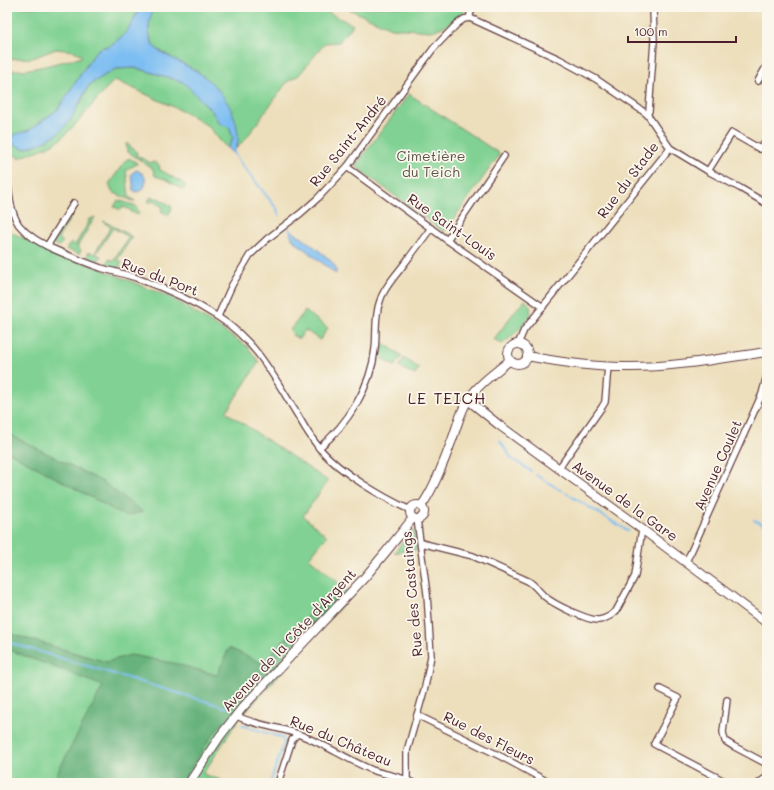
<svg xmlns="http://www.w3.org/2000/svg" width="774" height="790" font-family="Mali,sans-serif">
<rect width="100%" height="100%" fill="#fbf7ec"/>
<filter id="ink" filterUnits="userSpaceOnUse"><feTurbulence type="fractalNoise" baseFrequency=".025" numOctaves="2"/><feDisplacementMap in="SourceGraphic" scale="8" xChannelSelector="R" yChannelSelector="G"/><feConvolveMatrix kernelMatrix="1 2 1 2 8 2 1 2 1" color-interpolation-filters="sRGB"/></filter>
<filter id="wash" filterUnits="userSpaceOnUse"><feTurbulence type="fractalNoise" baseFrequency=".012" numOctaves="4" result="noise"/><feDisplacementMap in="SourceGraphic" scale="16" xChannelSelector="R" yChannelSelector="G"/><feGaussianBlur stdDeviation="0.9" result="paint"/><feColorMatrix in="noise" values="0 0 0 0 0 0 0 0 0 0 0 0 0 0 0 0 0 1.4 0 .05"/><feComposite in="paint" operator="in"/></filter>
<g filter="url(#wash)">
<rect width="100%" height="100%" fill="#eddfbc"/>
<g fill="#80d193" stroke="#65785f">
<path d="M 7,7 L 139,7 L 133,22 L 124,35 L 108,47 L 103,47 L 96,51 L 58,109 L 30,130 L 16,134 L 7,140 L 7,70 C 32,72 55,62 80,58 L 82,55 L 74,51 L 56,49 L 33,58 L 7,59 L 7,47 L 12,40 L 11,36 L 7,33 Z"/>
<polygon points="154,7 318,7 353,25 339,42 325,43 299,75 287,82 247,137 237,148 238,136 190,67 177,61 154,47 149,34 149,19"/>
<polygon points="344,7 467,7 462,14 447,25 432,31 391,28"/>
<polygon points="137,68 183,82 211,110 220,124 229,127 233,138 228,148 222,143 209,127 191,115 115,80 105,90 76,124 60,140 47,147 19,158 10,152 9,145 13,144 24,149 36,145 80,104 89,85 115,69"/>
<polygon points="409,94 500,154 444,232 355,166"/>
<polygon points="126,143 137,152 136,155 151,163 154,162 160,166 159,169 186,185 183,190 165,179 155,176 153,169 150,167 127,151"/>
<polygon points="129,158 137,163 137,164 126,170 129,197 135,201 133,201 112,192 109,184 125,161"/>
<polygon points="151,197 160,199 171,206 172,209 168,215 161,211 163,207 152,201 150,203 148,201"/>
<polygon points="118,200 136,206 139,213 138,215 131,212 131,210 123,207 121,210 114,207"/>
<polygon points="72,211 74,212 58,238 63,242 59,246 52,243"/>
<polygon points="95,217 77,247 81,250 79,254 66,249 71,243 75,245 89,222 88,220"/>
<polygon points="104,221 120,230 119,231 113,228 96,254 101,256 98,261 86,257 89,252 94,254 111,227 103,222"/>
<polygon points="121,230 132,237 117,260 122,262 118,269 106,265 109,259 113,261 129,237 120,232"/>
<polygon points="7,231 172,298 247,346 259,362 226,412 328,481 303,516 327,536 309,558 352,594 238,720 203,774 230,783 7,783"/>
<path d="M 525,300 L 530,306 L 531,315 C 522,326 514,336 502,344 L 494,339 L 519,306 L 520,307 Z"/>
<polygon points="305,311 328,328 320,340 305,330 299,339 292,335 293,333 290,330"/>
<polygon points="383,343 402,356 395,366 381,359"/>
<polygon points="404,358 419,368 415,375 399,367"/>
<polygon points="412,529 414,531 417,550 403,551 394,553"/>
</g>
<g fill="#68b37d" stroke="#596954">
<polygon points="7,433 101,481 143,512 125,516 7,451"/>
<polygon points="333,590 347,599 238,720 222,723 207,743 181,783 52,783 103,686 7,649 8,633 106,662 131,655 173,663 217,675 229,648 262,663"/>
</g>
<g fill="#7dbef2" stroke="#646e8e">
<path d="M 139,7 L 154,7 C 149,20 146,32 153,45 C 157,52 181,62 189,67 C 212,78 232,102 237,127 C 238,136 240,145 233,153 L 228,148 L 233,138 L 229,127 L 220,124 L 211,110 L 183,82 L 137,68 L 115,69 L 89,85 L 71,119 L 60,132 L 46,141 L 24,149 L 13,144 L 12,138 L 16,134 L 30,130 L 58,109 L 96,51 L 103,47 L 108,47 L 124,35 L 133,22 Z"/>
<path d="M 137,170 L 143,174 C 148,181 146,190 137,192 L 133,190 L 133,182 L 131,176 L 133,172 Z"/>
<path d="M 292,231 C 301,237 332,258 336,268 C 336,269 336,274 336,274 L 293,240 L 290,233 Z"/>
</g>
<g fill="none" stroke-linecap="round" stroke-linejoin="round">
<g stroke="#7dbef2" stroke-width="2">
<polyline points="7,142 14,139"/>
<polyline points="233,151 239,161 277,209 279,215"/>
<polyline points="289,229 292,234"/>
<polyline points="500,441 512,459 531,471"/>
<polyline points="536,475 562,491"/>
<polyline points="566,493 628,531"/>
<polyline points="754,520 767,526"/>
<polyline points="7,642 228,708"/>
<polyline points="242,725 283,738 284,743 270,783"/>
</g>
</g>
</g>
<g filter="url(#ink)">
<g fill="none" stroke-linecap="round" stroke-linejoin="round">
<defs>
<g id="minor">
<polyline points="470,18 559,59 596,79 647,114 670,148 708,171 740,188 767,204"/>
<polyline points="470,18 470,14 474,7"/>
<polyline points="758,81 767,65"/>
<polyline points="647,114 649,111 654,41 653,7"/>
<polyline points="347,167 447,240 543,307"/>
<polyline points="708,171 732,133 760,149 764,144 767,145"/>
<path d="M 7,176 C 9,191 10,212 19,225 C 28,236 39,242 51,248 C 67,255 84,262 101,268 C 114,272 127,274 139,279 C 167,289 193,301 218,317 C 258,342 276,381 300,419 C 306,430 313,440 320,449 C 341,473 382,497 410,510"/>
<polyline points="447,240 504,156"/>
<polyline points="47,246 74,203"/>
<polyline points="218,316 232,285 250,255 267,239 301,213 318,198 347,167 433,49 457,24 464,19 470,18"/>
<polyline points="518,344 524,330 670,148"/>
<path d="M 319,448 C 348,424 371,387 375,349 C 377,332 374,317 380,301 C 383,290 391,281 398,272 C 409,258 420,243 431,228"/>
<polyline points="559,468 602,407 605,402 608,366"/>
<path d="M 421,543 L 473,556 L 528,581 C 535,585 538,591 544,596 C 553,604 588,621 599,620 C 605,619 611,616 616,611 L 635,576 L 641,535 L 643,530"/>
<polyline points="685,562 690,554 762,394 767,375"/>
<polyline points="660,689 678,698 654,744 728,783"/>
<polyline points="727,700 723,732 725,741 733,746 767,764"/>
<path d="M 236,715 C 246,723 281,728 295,733 C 322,742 346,759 372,770 C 385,775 401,776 413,783"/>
<polyline points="417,715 502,757 550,783"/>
<polyline points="278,783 292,740 297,734"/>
<polyline points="407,783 407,751 425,687 431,656 427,594 417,519"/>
<polyline points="759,783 767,777"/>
</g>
<g id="secondary">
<circle cx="518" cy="354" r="10"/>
<path d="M 527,356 C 559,362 599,368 631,367 C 676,367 722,358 767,352"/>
<polyline points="468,400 499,425 643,530 767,623"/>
<circle cx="417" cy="512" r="7"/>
<path d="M 421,506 C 432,493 446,457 452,440 C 457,427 460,412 468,400 C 478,384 495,373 510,360"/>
<polyline points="189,783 220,736 242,708 365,577 385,553 413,518"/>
</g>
</defs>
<use href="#minor" stroke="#623c41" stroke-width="8"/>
<use href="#secondary" stroke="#623c41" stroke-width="10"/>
<use href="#minor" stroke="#fff" stroke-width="5.5"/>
<use href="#secondary" stroke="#fff" stroke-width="8"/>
</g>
</g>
<g text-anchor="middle" stroke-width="3.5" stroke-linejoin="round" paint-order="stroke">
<g font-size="14" fill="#4a1f2b" stroke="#fbf7ec">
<text transform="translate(348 141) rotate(-51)" y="5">Rue Saint-André</text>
<text transform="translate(628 180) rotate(-53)" y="5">Rue du Stade</text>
<text transform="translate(452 227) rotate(35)" y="5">Rue Saint-Louis</text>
<text transform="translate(160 277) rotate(21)" y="5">Rue du Port</text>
<text transform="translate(718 465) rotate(-66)" y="5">Avenue Coulet</text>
<text transform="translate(625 501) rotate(36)" y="5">Avenue de la Gare</text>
<text transform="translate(412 594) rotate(-95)" y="5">Rue des Castaings</text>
<text transform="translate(289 640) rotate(-47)" y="5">Avenue de la Côte d'Argent</text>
<text transform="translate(489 738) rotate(27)" y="5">Rue des Fleurs</text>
<text transform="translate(341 741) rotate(23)" y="5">Rue du Château</text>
</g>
<g font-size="14" fill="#5a544a" stroke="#fbf7ec">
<text x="431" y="161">Cimetière<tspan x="431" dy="16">du Teich</tspan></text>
</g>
<g font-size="16" letter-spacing="1" fill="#4a1f2b" stroke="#fbf7ec">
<text x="447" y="404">LE TEICH</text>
</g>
</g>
<rect width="774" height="790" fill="none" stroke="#fbf7ec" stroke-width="24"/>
<path d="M628 36v6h108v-6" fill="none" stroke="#4a1f2b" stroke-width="2"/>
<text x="634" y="36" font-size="12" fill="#4a1f2b" stroke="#fbf7ec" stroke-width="3" paint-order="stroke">100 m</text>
</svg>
